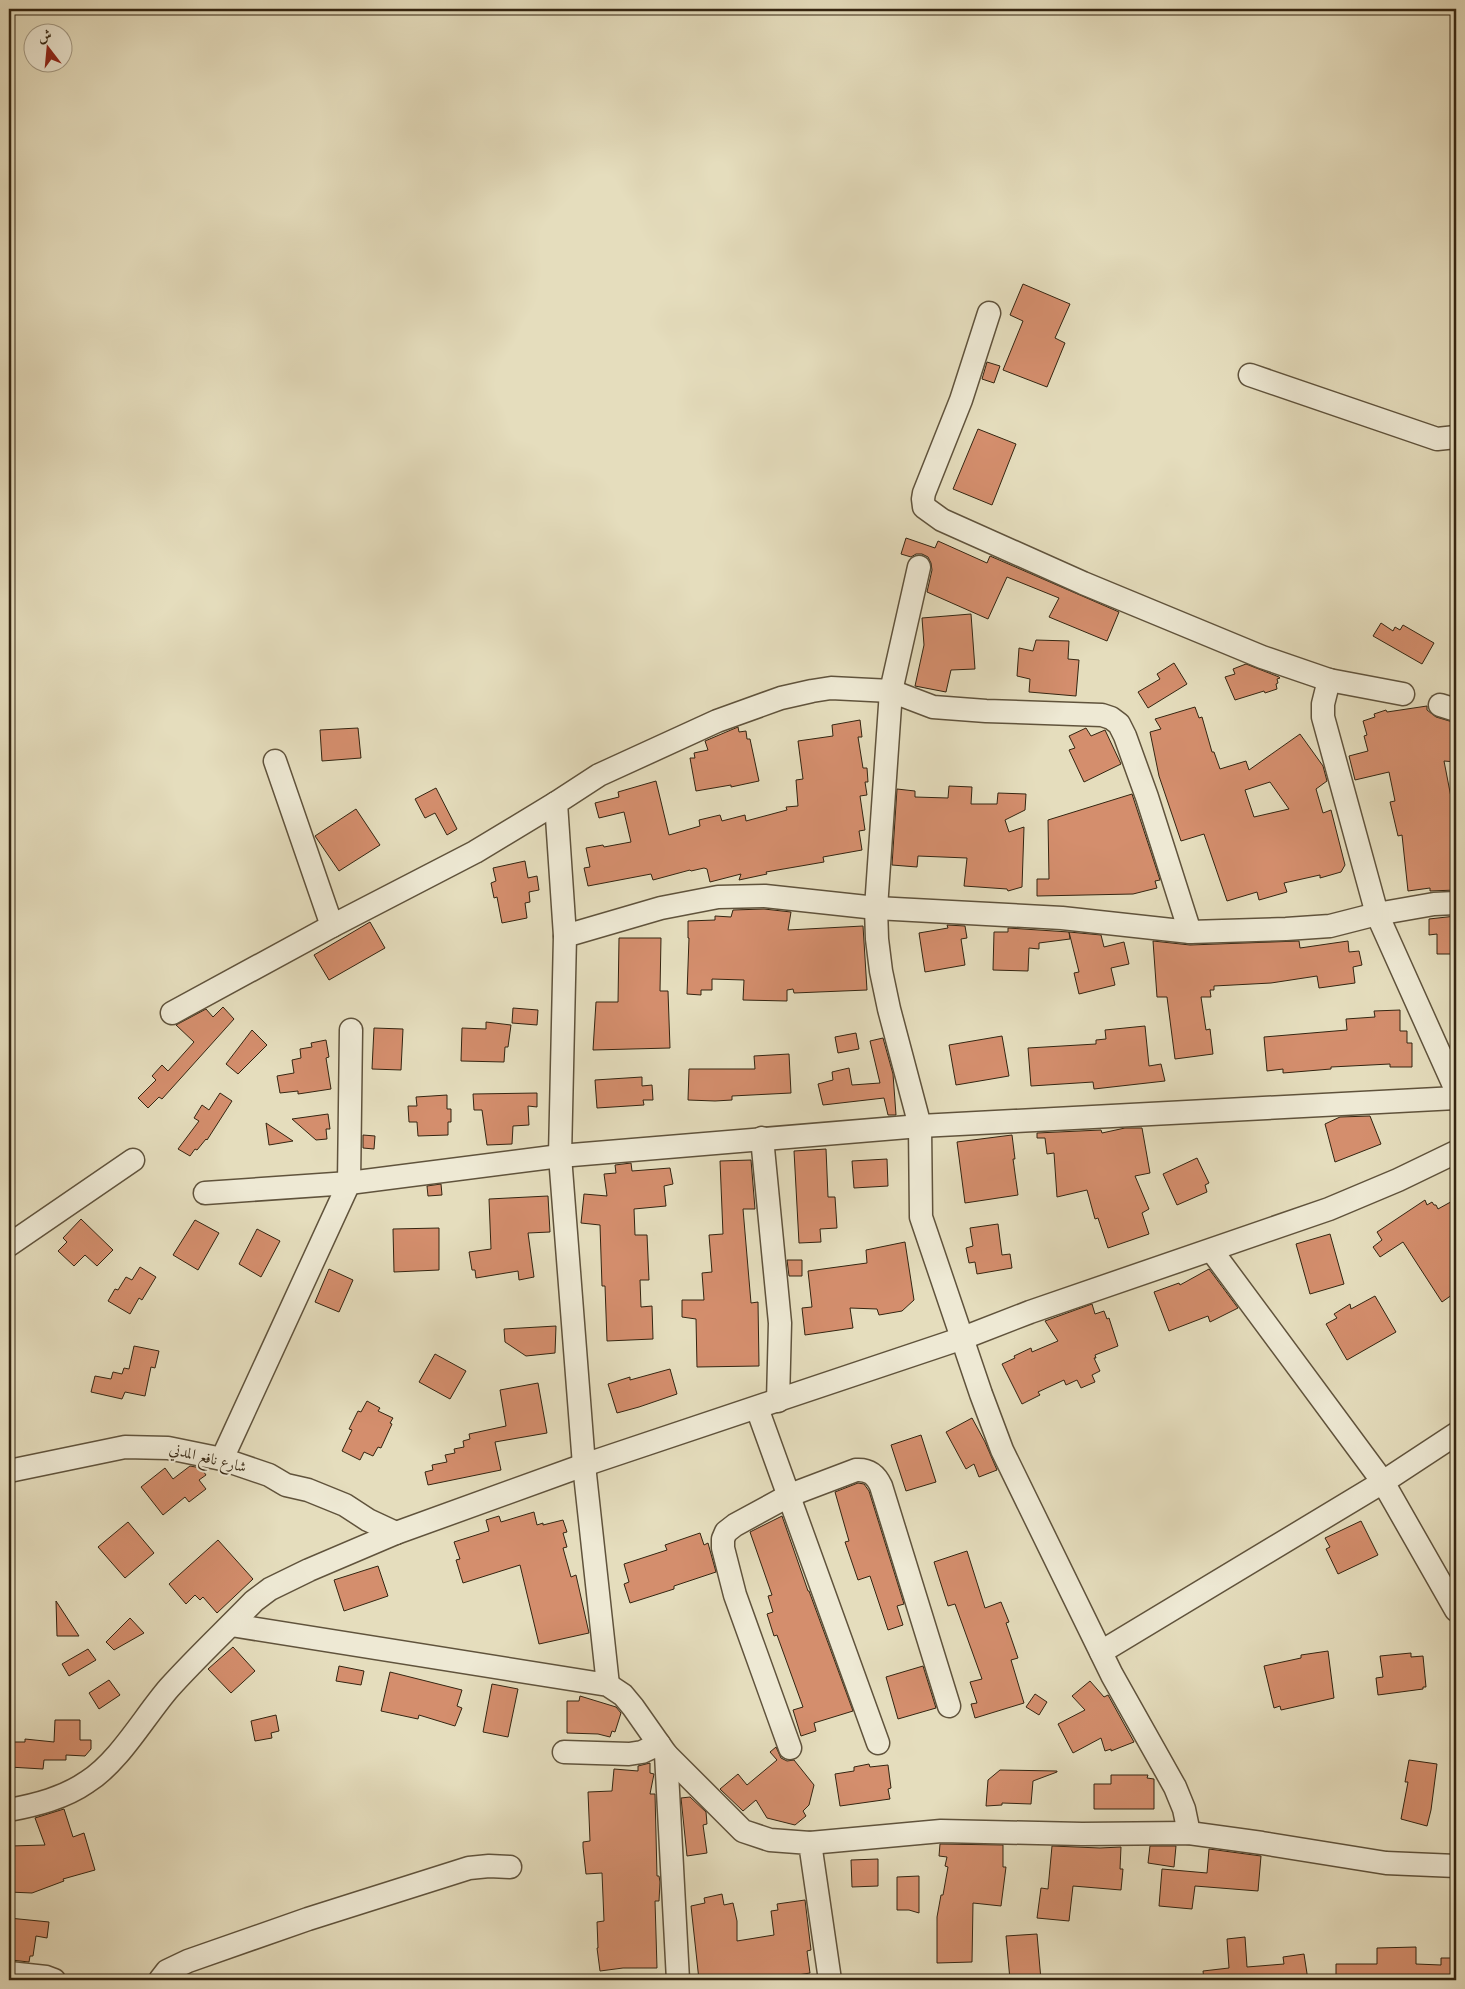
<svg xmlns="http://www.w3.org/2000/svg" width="1465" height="1989" font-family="'Libre Caslon Text',Amiri,serif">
<rect width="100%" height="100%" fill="#e5ddbd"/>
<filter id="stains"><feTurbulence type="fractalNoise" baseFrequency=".004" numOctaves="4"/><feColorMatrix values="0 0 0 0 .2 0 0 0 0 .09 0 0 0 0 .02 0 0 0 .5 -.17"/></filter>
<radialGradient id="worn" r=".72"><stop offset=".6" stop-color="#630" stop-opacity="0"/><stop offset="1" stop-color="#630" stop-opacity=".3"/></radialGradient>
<g fill="#d48e6d" stroke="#342511" fill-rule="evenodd">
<polygon points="1023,284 1070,304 1055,338 1065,343 1047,387 1003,370 1023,321 1010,315"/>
<polygon points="987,362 1000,366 994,383 982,379"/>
<polygon points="978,429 1016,444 992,505 953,489"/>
<polygon points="906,538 935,548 938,541 987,563 990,556 1119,612 1107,641 1049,617 1059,598 1007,577 988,619 927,592 932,570 931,563 928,557 922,554 916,554 911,557 901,554"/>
<polygon points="971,614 975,669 951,670 946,692 915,686 924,645 922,618"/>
<polygon points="1381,623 1393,631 1395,627 1400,630 1403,625 1434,643 1422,664 1373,636"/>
<polygon points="1036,640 1069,641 1068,659 1079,660 1076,696 1029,692 1030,679 1017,676 1019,648 1033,651"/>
<polygon points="1174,663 1187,684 1148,708 1138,692 1160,679 1157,674"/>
<polygon points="1246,664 1279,677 1280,678 1277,679 1278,683 1276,684 1277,689 1265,693 1264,691 1235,700 1225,677 1235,674 1233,669"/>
<polygon points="1427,706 1427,710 1436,717 1456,723 1456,762 1444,761 1456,823 1456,890 1430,891 1430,888 1408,891 1402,835 1398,836 1390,802 1395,801 1389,772 1355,780 1349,756 1368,751 1364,736 1367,735 1363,721 1375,717 1374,714 1386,710 1387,712"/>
<path d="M 1195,707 L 1199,718 L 1202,717 L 1212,752 L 1214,752 L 1220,769 L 1246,761 L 1249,770 L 1300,734 L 1323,766 L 1327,781 L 1316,789 L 1323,813 L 1331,810 L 1345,865 L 1341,872 L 1320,878 L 1320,875 L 1284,883 L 1287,892 L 1259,900 L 1257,892 L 1227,901 L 1204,834 L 1181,841 L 1159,776 L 1150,732 L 1161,729 L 1155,719 ZM 1270,782 L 1289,809 L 1254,817 L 1245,790 Z"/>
<polygon points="860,720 862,737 858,737 863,768 867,768 868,782 865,782 867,795 860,796 865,830 859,831 862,850 823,857 824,862 766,872 767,874 739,880 741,874 710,882 707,869 704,868 691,871 690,870 653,880 651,874 588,886 584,868 590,867 586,848 603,845 604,847 631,842 624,812 599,818 595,803 619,797 618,792 656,781 669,835 700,826 699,820 720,815 722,821 745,815 746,821 787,810 786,807 798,806 796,780 803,779 798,741 833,736 832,725"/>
<polygon points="738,727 739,732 746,731 747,739 750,739 759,781 731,787 731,785 696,791 690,758 695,758 694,753 708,750 705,741"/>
<polygon points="358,728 361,758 322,761 320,730"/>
<polygon points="1086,728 1091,736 1105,730 1121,764 1084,782 1069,750 1075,748 1069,736"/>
<polygon points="949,786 972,787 971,804 997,804 998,793 1026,794 1025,810 1005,820 1009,832 1024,827 1022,887 1008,891 1007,889 964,886 967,858 918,856 917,867 892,865 897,789 915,791 915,797 948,798"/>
<polygon points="436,788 457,829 447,835 435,813 425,818 415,799"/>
<polygon points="1132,794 1160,880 1155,881 1157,888 1133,894 1037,896 1037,879 1049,879 1048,820"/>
<polygon points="356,809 380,845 339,871 315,836"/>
<polygon points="525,861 528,878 537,876 539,890 529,892 530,902 525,903 527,918 502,923 497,897 494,898 491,883 496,881 493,868"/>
<polygon points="764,909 791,912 788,930 863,926 867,990 794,993 793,989 787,990 787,1001 743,1000 744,980 712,979 712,990 701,990 701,995 687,994 689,938 688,938 688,921 715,920 715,916 731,917 733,910"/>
<polygon points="1456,916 1456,954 1437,954 1437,934 1429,935 1429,919"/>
<polygon points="370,922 385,948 329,980 314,955"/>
<polygon points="947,925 965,926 967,938 961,939 965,965 925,972 919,933 948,928"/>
<polygon points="1008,928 1069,932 1070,939 1039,943 1039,949 1029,948 1028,971 993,970 994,932 1008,932"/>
<polygon points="1069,932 1101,935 1104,947 1124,942 1129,964 1111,968 1115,985 1079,994 1074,973 1079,972"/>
<polygon points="619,938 661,938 660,991 668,991 670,1048 593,1050 596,1002 618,1002"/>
<polygon points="1153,941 1190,945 1299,941 1300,948 1348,941 1349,952 1359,951 1362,965 1353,967 1355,983 1319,988 1317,976 1271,983 1214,986 1214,990 1210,990 1211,997 1201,997 1206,1030 1210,1029 1213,1054 1175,1059 1167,997 1157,997"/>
<polygon points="223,1007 234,1019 162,1099 159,1097 148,1108 138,1098 156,1080 152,1076 162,1065 168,1071 194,1042 176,1025 206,1009 213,1017"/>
<polygon points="513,1008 538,1010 537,1025 512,1023"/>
<polygon points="1400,1010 1400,1031 1407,1031 1407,1043 1412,1043 1412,1067 1390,1067 1390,1064 1331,1067 1331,1069 1283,1073 1283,1069 1267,1071 1264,1037 1347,1030 1346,1019 1375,1017 1374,1011"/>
<polygon points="486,1022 511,1025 508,1047 505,1047 504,1062 461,1061 462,1028 486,1029"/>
<polygon points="1145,1026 1149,1066 1161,1064 1165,1081 1094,1089 1093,1082 1031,1086 1028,1048 1096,1044 1096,1040 1106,1039 1105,1030"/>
<polygon points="374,1028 403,1029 401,1070 372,1069"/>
<polygon points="252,1030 267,1045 238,1074 226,1064"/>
<polygon points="856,1033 859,1049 838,1053 835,1037"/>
<polygon points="1002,1036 1009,1076 956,1085 949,1045"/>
<polygon points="883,1038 893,1074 896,1115 888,1115 884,1098 823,1105 818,1084 833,1080 832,1072 849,1068 852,1085 880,1083 870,1041"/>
<polygon points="326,1040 329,1057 326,1058 331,1089 298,1094 298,1091 280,1093 277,1076 294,1073 292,1060 301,1058 300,1049 312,1047 311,1043"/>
<polygon points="789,1054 791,1093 732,1096 732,1100 715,1101 688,1100 689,1069 755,1069 754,1056"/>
<polygon points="642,1077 642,1086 652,1085 653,1100 643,1100 644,1105 597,1108 595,1080"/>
<polygon points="220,1093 232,1101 207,1140 206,1139 197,1150 195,1149 190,1156 178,1149 199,1121 194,1118 202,1105 209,1110"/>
<polygon points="537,1093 537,1107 528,1106 529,1125 513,1126 512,1144 487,1145 482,1110 474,1110 473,1094"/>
<polygon points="447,1095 447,1109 451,1109 451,1122 448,1122 448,1135 418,1136 417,1122 409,1122 408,1106 417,1106 416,1097"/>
<polygon points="328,1114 330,1129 326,1129 327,1139 316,1140 292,1119"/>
<polygon points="1370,1116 1381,1144 1335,1162 1325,1124 1340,1117"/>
<polygon points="266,1123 293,1141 269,1145"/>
<polygon points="1125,1128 1142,1128 1150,1173 1135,1176 1149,1209 1142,1213 1149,1234 1108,1248 1098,1218 1095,1219 1087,1190 1057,1197 1054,1153 1047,1154 1045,1138 1037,1138 1037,1133 1101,1130 1102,1133"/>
<polygon points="363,1135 375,1136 374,1149 363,1148"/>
<polygon points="1012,1135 1015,1159 1013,1159 1018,1195 965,1203 957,1142"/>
<polygon points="826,1149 828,1197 835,1197 837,1228 820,1229 821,1242 799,1243 794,1151"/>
<polygon points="1197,1158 1209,1183 1205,1185 1207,1192 1177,1205 1163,1174"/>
<polygon points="887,1159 888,1186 854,1188 852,1161"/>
<polygon points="751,1160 755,1209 743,1209 751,1303 758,1302 759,1366 697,1367 696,1319 682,1317 682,1300 704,1300 702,1273 712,1272 709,1235 723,1234 720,1161"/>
<polygon points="631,1163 632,1171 670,1168 673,1184 664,1186 666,1206 634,1209 635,1235 647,1235 649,1280 640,1280 641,1307 652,1306 653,1339 607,1341 605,1286 602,1286 600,1225 581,1223 584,1194 607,1196 604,1174 616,1173 615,1165"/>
<polygon points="441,1184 442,1195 428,1196 427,1186"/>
<polygon points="548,1196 550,1232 528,1233 534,1277 519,1280 518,1271 476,1278 475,1270 472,1270 469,1252 491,1249 489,1199"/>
<polygon points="1456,1199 1456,1292 1442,1302 1403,1242 1380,1257 1373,1247 1382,1240 1377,1232 1425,1200 1427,1205 1432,1202 1434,1205 1436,1205 1438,1209"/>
<polygon points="81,1219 113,1250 97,1266 85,1255 74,1266 58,1251 67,1242 63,1238"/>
<polygon points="195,1220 219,1233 198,1270 173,1255"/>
<polygon points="998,1224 1002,1255 1010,1254 1012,1268 977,1274 975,1262 969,1263 966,1248 973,1246 970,1228"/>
<polygon points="439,1228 439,1270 394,1272 393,1229"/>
<polygon points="257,1229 280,1241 261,1277 239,1264"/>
<polygon points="1330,1234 1344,1284 1310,1294 1296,1244"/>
<polygon points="905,1242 914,1300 902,1311 879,1315 877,1309 850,1308 853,1328 805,1335 802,1308 812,1307 808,1271 867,1263 866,1250"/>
<polygon points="787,1260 802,1260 802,1276 789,1276"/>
<polygon points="140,1267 156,1277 142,1300 139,1298 130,1314 108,1301 115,1289 118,1290 126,1277 132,1280"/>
<polygon points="329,1269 353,1280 339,1312 315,1302"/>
<polygon points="1209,1269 1238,1308 1210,1322 1208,1316 1169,1331 1154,1292 1179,1283 1180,1285"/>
<polygon points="1375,1296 1396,1332 1347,1360 1326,1324 1337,1318 1334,1314 1350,1304 1351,1309"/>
<polygon points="1092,1304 1095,1314 1104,1311 1107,1319 1109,1318 1118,1346 1095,1355 1096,1358 1094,1358 1100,1371 1092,1375 1095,1382 1081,1388 1077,1380 1066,1385 1064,1380 1038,1392 1040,1395 1022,1404 1002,1364 1015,1358 1014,1356 1031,1348 1032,1352 1058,1341 1045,1321"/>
<polygon points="556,1326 555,1353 526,1356 505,1342 504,1329"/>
<polygon points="134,1346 159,1351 155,1368 151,1367 145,1396 125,1392 122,1399 91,1392 95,1376 111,1379 113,1372 122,1374 124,1368 129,1369"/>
<polygon points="435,1354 466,1371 450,1399 419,1382"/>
<polygon points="670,1369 677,1394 639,1407 617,1413 608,1384 630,1377 630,1380"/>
<polygon points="538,1383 547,1433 495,1442 501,1470 428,1485 425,1472 433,1470 432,1465 447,1462 445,1455 455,1453 454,1449 464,1447 463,1441 470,1439 469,1434 506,1426 500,1390"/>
<polygon points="367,1401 380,1408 378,1411 393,1418 390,1423 392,1424 381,1448 378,1447 373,1456 364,1452 360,1460 342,1451 352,1430 349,1429 358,1411 361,1412"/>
<polygon points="972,1418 985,1442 997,1470 979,1477 974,1464 966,1469 946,1432"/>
<polygon points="921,1435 936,1482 906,1491 891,1445"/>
<polygon points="190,1466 201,1468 206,1475 199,1480 206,1489 189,1502 185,1497 163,1515 141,1487 165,1468 173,1479"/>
<polygon points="858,1483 864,1484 869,1491 904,1604 897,1606 903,1625 888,1630 870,1576 858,1580 845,1542 849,1541 835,1492"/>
<polygon points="534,1512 537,1525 543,1523 543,1525 563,1520 567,1532 563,1533 567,1547 563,1548 571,1577 576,1575 589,1633 539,1644 520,1565 463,1583 456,1560 460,1559 454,1542 489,1531 486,1520 499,1516 501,1522"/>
<polygon points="782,1516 808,1591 809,1591 853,1711 814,1723 816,1731 801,1736 793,1710 803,1707 777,1635 774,1636 767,1614 773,1612 768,1596 772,1595 750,1532"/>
<polygon points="1361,1521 1378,1555 1338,1574 1326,1549 1330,1547 1325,1538"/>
<polygon points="128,1522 154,1553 125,1578 98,1547"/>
<polygon points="700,1533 704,1545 708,1543 716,1572 674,1586 674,1589 630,1603 624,1584 629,1582 624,1564 667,1550 665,1545"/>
<polygon points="218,1540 253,1579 217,1613 203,1597 200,1600 195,1595 186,1604 169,1584"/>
<polygon points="967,1551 985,1608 1001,1602 1009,1622 1006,1623 1018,1658 1011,1660 1024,1703 975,1718 971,1704 977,1703 970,1682 982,1679 955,1604 948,1606 934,1562"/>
<polygon points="378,1566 388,1596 344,1611 334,1580"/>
<polygon points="56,1601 79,1636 57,1636"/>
<polygon points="130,1618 144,1633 114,1650 106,1642"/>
<polygon points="233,1647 255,1671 231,1693 208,1669"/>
<polygon points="88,1649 96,1660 69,1676 62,1664"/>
<polygon points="1328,1651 1334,1698 1281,1710 1280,1706 1274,1708 1264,1666 1301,1658 1301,1655"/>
<polygon points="1411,1653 1411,1657 1423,1656 1426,1687 1423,1687 1423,1689 1378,1695 1376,1678 1383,1677 1380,1656"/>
<polygon points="339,1666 364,1671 361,1685 336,1681"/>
<polygon points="923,1666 936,1708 898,1719 886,1677"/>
<polygon points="390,1672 462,1690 457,1706 462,1708 455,1726 419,1715 418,1719 381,1711"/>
<polygon points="109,1680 120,1695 99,1709 89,1693"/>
<polygon points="1090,1681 1104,1697 1108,1695 1134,1742 1111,1751 1111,1749 1105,1751 1101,1738 1073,1753 1058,1724 1085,1710 1072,1696"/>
<polygon points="492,1684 518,1689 508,1737 483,1732"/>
<polygon points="1035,1694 1047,1702 1039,1715 1026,1707"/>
<polygon points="580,1696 616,1707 621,1713 615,1732 612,1731 610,1737 598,1734 567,1733 567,1701 579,1701"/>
<polygon points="276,1715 279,1731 271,1733 272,1738 255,1741 251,1721"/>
<polygon points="55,1720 80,1720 80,1740 91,1740 91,1749 85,1756 66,1755 66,1760 44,1760 43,1769 9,1767 9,1742 25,1742 25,1739 54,1742"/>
<polygon points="776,1747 781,1758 787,1761 794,1760 814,1785 809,1805 803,1811 806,1816 795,1825 767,1818 756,1800 743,1811 720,1789 738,1774 747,1785 777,1760 770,1752"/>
<polygon points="1409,1760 1437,1764 1431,1810 1427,1826 1401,1819 1408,1782 1405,1782"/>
<polygon points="650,1763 650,1773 654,1774 650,1794 655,1794 657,1876 659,1876 660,1882 659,1901 655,1901 657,1968 623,1968 600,1971 597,1948 598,1948 597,1922 604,1921 602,1873 586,1874 583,1847 583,1842 590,1841 588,1792 612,1791 614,1769 638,1771 638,1766"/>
<polygon points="869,1764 870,1767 888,1765 891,1788 888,1789 890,1799 840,1806 835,1774 854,1771 854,1767"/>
<polygon points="1000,1770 1057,1771 1057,1772 1033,1781 1031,1804 1002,1803 1002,1805 986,1806 988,1780"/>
<polygon points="1111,1775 1148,1775 1147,1778 1154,1779 1154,1809 1094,1809 1094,1784 1111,1784"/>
<polygon points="690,1797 706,1812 707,1824 703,1825 707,1853 687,1856 681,1798"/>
<polygon points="64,1809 73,1837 84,1833 95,1870 63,1879 64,1881 32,1893 9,1892 11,1846 45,1845 35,1818"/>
<polygon points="940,1844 1003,1845 1003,1867 1006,1867 1001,1906 973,1903 972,1962 937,1963 937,1917 941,1895 943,1895 948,1867 945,1866 947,1857 939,1856"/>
<polygon points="1052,1846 1100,1848 1121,1847 1120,1869 1123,1869 1121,1890 1073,1886 1069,1921 1037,1918 1041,1888 1048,1889"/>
<polygon points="1150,1846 1176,1846 1174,1867 1148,1863"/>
<polygon points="1209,1849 1261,1856 1258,1891 1195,1886 1192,1909 1159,1906 1162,1869 1207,1873"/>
<polygon points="878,1859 878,1886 852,1887 851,1860"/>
<polygon points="919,1876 919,1913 909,1910 897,1910 897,1877"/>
<polygon points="722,1894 724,1905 733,1903 737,1921 737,1941 774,1935 771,1911 778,1910 777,1904 805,1900 811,1950 807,1951 810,1973 767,1980 699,1980 691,1906 705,1903 704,1898"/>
<polygon points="9,1918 49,1922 47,1938 36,1936 33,1956 30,1956 29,1962 11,1960 12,1953 9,1953"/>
<polygon points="1037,1934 1041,1980 1010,1980 1006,1936"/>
<polygon points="1245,1937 1247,1967 1284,1964 1283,1957 1304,1954 1308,1980 1204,1980 1203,1971 1229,1968 1227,1939"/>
<polygon points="1416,1947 1416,1964 1441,1965 1441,1958 1456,1958 1456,1980 1336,1980 1336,1964 1377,1964 1377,1948"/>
</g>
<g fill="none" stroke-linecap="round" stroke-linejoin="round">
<defs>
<g id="minor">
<polyline points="989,313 961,400 924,493 923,499 924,507 942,520 1083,583 1262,657 1329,680 1403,694"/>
<polyline points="1250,375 1437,439 1456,437"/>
<polyline points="919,567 891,691 876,908 877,939 881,971 889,1009 920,1126 921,1217 981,1394 1002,1450 1112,1675 1175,1787 1184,1809 1189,1833"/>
<polyline points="1329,680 1323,704 1323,717 1377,914 1456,1090"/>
<polyline points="1440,705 1456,710"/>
<polyline points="275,761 332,926"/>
<polyline points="565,936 556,803 599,775 717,721 781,698 812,691 831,688 891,691 933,707 986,711 1102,715 1111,718 1119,724 1125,736 1147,797 1190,932"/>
<polyline points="172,1013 332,926 475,852 556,803"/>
<polyline points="762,1138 780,1323 778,1401"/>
<polyline points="205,1193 349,1183 560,1156 920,1126 1456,1098"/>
<polyline points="9,1245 133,1160"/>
<polyline points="1212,1251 1383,1482 1456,1610"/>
<polyline points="757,1408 878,1743"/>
<polyline points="222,1459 349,1183 351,1030"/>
<polyline points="9,1471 125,1447 168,1448 222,1459 269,1475 286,1485 308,1490 345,1505 368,1520 396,1533"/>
<polyline points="231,1625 608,1685 623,1695 633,1707 666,1754 743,1831 770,1840 810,1843 830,1980"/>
<polyline points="1101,1652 1383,1482 1456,1434"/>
<polyline points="608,1685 584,1465 560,1156 565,936 661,908 718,897 765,896 876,908 1062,918 1190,932 1286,929 1330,926 1377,914 1434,904 1456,903"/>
<path d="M 790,1748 L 735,1595 L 723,1548 L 723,1539 L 726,1532 L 735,1525 L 790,1495 L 856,1470 C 869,1469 876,1475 881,1486 L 949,1706"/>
<polyline points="564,1752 629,1754 642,1752 659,1744"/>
<polyline points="666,1754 678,1980"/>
<path d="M 9,1810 C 36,1805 64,1798 87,1782 C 119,1762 144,1717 169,1688 C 196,1658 226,1630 254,1601 L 270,1589 L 309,1570 L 396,1533 L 584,1465 L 963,1338 L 1030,1312 L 1329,1209 L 1398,1180 L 1456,1152"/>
<polyline points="810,1843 941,1831 1082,1834 1189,1833 1262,1843 1386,1863 1456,1866"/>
<polyline points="9,1973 46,1977 54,1980"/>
<polyline points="160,1980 167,1971 188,1961 308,1919 469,1868 489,1866 510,1867"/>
</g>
</defs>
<use href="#minor" stroke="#60533c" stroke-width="25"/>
<use href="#minor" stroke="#eee9d4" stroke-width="22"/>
</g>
<g text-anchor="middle" stroke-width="4" stroke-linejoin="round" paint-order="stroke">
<g font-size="15" fill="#342511" stroke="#eee9d4">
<text transform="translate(208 1458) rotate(14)" y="5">شارع نافع المدني</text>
</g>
</g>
<rect width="1465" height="1989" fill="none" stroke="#e5ddbd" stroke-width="30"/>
<rect x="10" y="10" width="1445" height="1969" fill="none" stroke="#342511" stroke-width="2.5"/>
<rect x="15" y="15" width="1435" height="1959" fill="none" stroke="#342511"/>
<g transform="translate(48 48) rotate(344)"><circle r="24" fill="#eee9d4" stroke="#a49b86"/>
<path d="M0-4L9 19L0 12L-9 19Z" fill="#8f2418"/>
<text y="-8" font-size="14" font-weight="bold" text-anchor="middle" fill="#342511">ش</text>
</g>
<rect width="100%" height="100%" filter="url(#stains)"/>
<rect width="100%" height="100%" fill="url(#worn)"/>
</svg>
